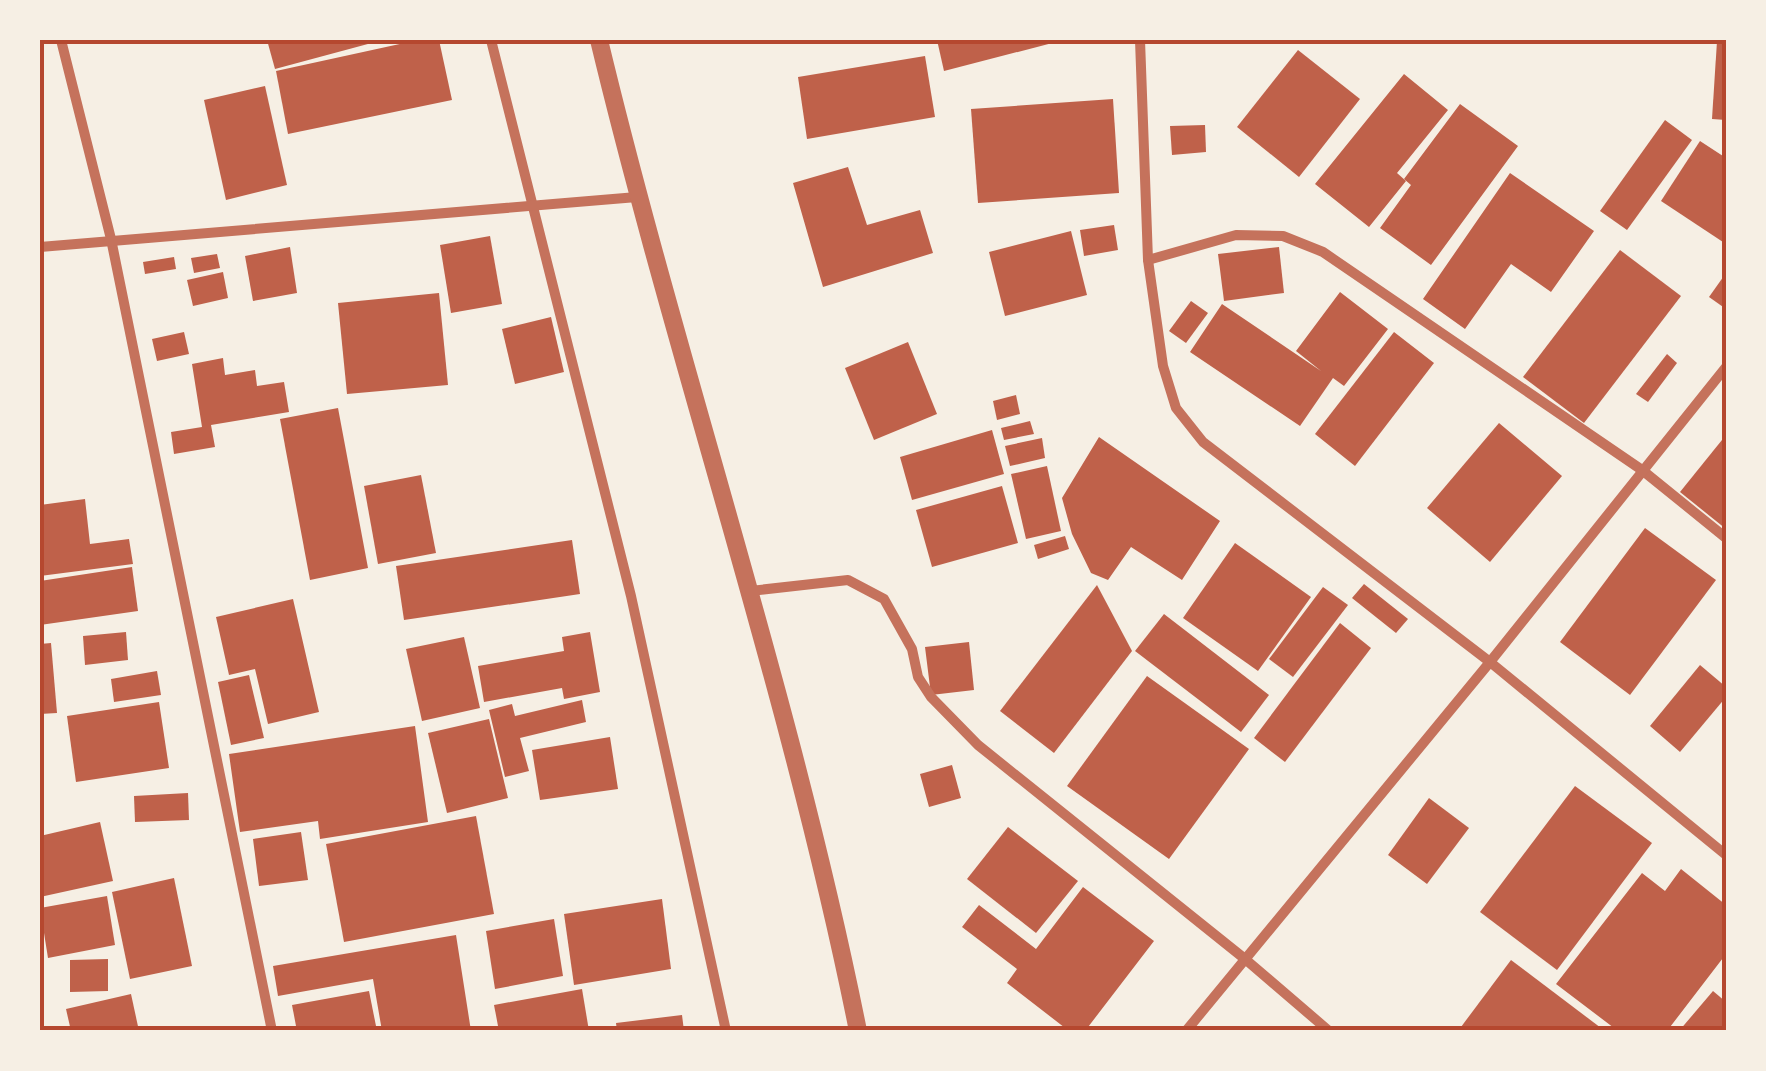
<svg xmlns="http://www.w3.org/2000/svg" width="1766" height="1071" font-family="Figtree,sans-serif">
<rect width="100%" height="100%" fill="#f6efe4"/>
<g fill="#bf614a">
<polygon points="267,40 378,40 379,41 275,69"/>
<polygon points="418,40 439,40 452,100 288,134 276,71"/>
<polygon points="937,40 1060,40 1060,41 944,71"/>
<polygon points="1717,41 1726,41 1726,120 1712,119"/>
<polygon points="1298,50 1360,99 1299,177 1237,127"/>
<polygon points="925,56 935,117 807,139 798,77"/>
<polygon points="1404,74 1448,110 1397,173 1406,181 1369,227 1315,184"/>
<polygon points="265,86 287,185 226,200 204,100"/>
<polygon points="1113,99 1119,193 978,203 971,109"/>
<polygon points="1460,104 1518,146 1431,265 1380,228 1411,185 1404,179"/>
<polygon points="1665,120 1692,140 1627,230 1600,211"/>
<polygon points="1205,125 1206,152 1172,155 1170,126"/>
<polygon points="1700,141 1726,158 1726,244 1661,201"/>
<polygon points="848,167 867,225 920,210 933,253 823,287 793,183"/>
<polygon points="1510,173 1594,231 1551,292 1511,264 1465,329 1423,299"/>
<polygon points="1114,225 1118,250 1084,256 1080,230"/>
<polygon points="1071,231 1087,295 1005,316 989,252"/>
<polygon points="490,236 502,304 451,313 440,245"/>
<polygon points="290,247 297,293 253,301 245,256"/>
<polygon points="1279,247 1284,293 1224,301 1218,254"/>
<polygon points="1620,250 1681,296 1584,423 1523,377"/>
<polygon points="217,254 220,268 194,273 191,258"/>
<polygon points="174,257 176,269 145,274 143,262"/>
<polygon points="223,272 228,298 193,306 187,280"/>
<polygon points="1726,273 1726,309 1709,297"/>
<polygon points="1340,292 1388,329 1344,386 1333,378 1300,426 1190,352 1222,304 1321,371 1296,351"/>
<polygon points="439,293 448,385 347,394 338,303"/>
<polygon points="1191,301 1208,313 1186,343 1169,331"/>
<polygon points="551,317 564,372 515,384 502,329"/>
<polygon points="184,332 189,354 157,361 152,339"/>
<polygon points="1394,332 1434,363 1355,466 1315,434"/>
<polygon points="908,342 937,414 874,440 845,368"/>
<polygon points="1667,354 1677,363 1648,402 1636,394"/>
<polygon points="223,358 225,375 255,370 257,386 284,382 289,412 211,425 215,447 174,454 171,432 202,427 192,364"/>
<polygon points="1016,395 1020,414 997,420 993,401"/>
<polygon points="338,408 368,568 310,580 280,419"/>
<polygon points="1030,421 1034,434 1004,440 1001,428"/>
<polygon points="1499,423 1562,476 1490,562 1427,508"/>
<polygon points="992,430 1004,474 912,500 900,457"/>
<polygon points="1726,435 1726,529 1680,492"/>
<polygon points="1099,437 1220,521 1182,580 1131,547 1108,580 1091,573 1072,534 1062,498"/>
<polygon points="1042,438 1045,458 1010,466 1005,446"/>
<polygon points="1047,466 1061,531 1026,539 1011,474"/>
<polygon points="421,475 436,553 378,564 364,486"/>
<polygon points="1002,486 1018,543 932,567 916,510"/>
<polygon points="85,499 90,544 129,539 133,564 40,576 40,505"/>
<polygon points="1645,528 1716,580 1630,695 1560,642"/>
<polygon points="1065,536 1069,549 1038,559 1034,545"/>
<polygon points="572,540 580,594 404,620 396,566"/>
<polygon points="1235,543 1311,597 1258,671 1183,618"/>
<polygon points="132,567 138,611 40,625 40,581"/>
<polygon points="1364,584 1408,619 1396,633 1352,598"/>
<polygon points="1097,585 1132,651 1054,753 1000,711"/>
<polygon points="1323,587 1348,605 1293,677 1269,659"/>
<polygon points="293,599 319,712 268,724 255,669 229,675 216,617"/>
<polygon points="1164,614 1269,695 1241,732 1135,651"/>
<polygon points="1340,623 1371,648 1285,762 1254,738"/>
<polygon points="126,632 128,660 85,665 83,636"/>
<polygon points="590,632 600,692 564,699 562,688 484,702 478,666 564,651 562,637"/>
<polygon points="464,637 480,708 422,721 406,649"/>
<polygon points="969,642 974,690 931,695 925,647"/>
<polygon points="51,643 57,713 40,714 40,644"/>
<polygon points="1700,665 1726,687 1726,697 1680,752 1650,726"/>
<polygon points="157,671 161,695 114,702 111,679"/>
<polygon points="249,675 264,738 231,745 218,682"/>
<polygon points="1147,676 1249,749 1169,859 1067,786"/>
<polygon points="582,700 586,722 520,738 529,771 505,777 489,710 512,704 515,716"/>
<polygon points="159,702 169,768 76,782 67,716"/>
<polygon points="489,719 508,798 447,813 428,733"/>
<polygon points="415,726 428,822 320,839 318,821 240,832 229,754"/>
<polygon points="610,737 618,789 540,800 532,750"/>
<polygon points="952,765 961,798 929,807 920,774"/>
<polygon points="1575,786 1652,843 1557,970 1480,912"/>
<polygon points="188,793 189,820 135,822 134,796"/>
<polygon points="1429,798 1469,828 1427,884 1388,855"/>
<polygon points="476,816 494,914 344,942 326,844"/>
<polygon points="100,822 113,881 40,897 40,836"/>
<polygon points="1008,827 1078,881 1036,933 967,879"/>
<polygon points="301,832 308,880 259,886 253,839"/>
<polygon points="1681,869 1726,905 1726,954 1667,1031 1618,1031 1556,984 1642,873 1665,891"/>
<polygon points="174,878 192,966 130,979 112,892"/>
<polygon points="1083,887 1154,941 1085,1031 1069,1031 1007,983 1017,969 962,927 979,905 1036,949"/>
<polygon points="107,896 115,945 48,958 40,908"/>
<polygon points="662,899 671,969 574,985 564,914"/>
<polygon points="554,919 563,976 495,989 486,931"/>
<polygon points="456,935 471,1031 382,1031 373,979 278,996 273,966"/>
<polygon points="108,959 108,991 70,992 70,960"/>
<polygon points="1511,960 1605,1031 1458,1031"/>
<polygon points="582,989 589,1031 499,1031 494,1005"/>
<polygon points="369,991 377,1031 297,1031 292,1005"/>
<polygon points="1713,991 1726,1002 1726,1031 1679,1031"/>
<polygon points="131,994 139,1031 71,1031 66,1009"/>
<polygon points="682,1015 684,1031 617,1031 616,1023"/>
</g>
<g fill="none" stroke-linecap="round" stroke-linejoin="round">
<g stroke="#c5725c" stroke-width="10">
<polyline points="61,40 111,239 272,1031"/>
<polyline points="491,40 631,596 726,1031"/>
<polyline points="1140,40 1148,260 1163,366 1176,408 1203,442 1490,662 1726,855"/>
<polyline points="40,247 637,197"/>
<polyline points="1148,260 1236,235 1283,236 1323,252 1642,470 1726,538"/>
<polyline points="750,591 848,580 884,599 912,649 918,677 931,697 978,745 1245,959 1329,1031"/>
<polyline points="1186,1031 1490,662 1726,367"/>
</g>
<path stroke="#c5725c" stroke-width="18" d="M 599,40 C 679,372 791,696 858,1031"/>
</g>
<rect width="1766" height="1071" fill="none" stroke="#f6efe4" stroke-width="85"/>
<rect x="42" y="42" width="1682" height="986" fill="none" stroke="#b5482f" stroke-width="4"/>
</svg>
